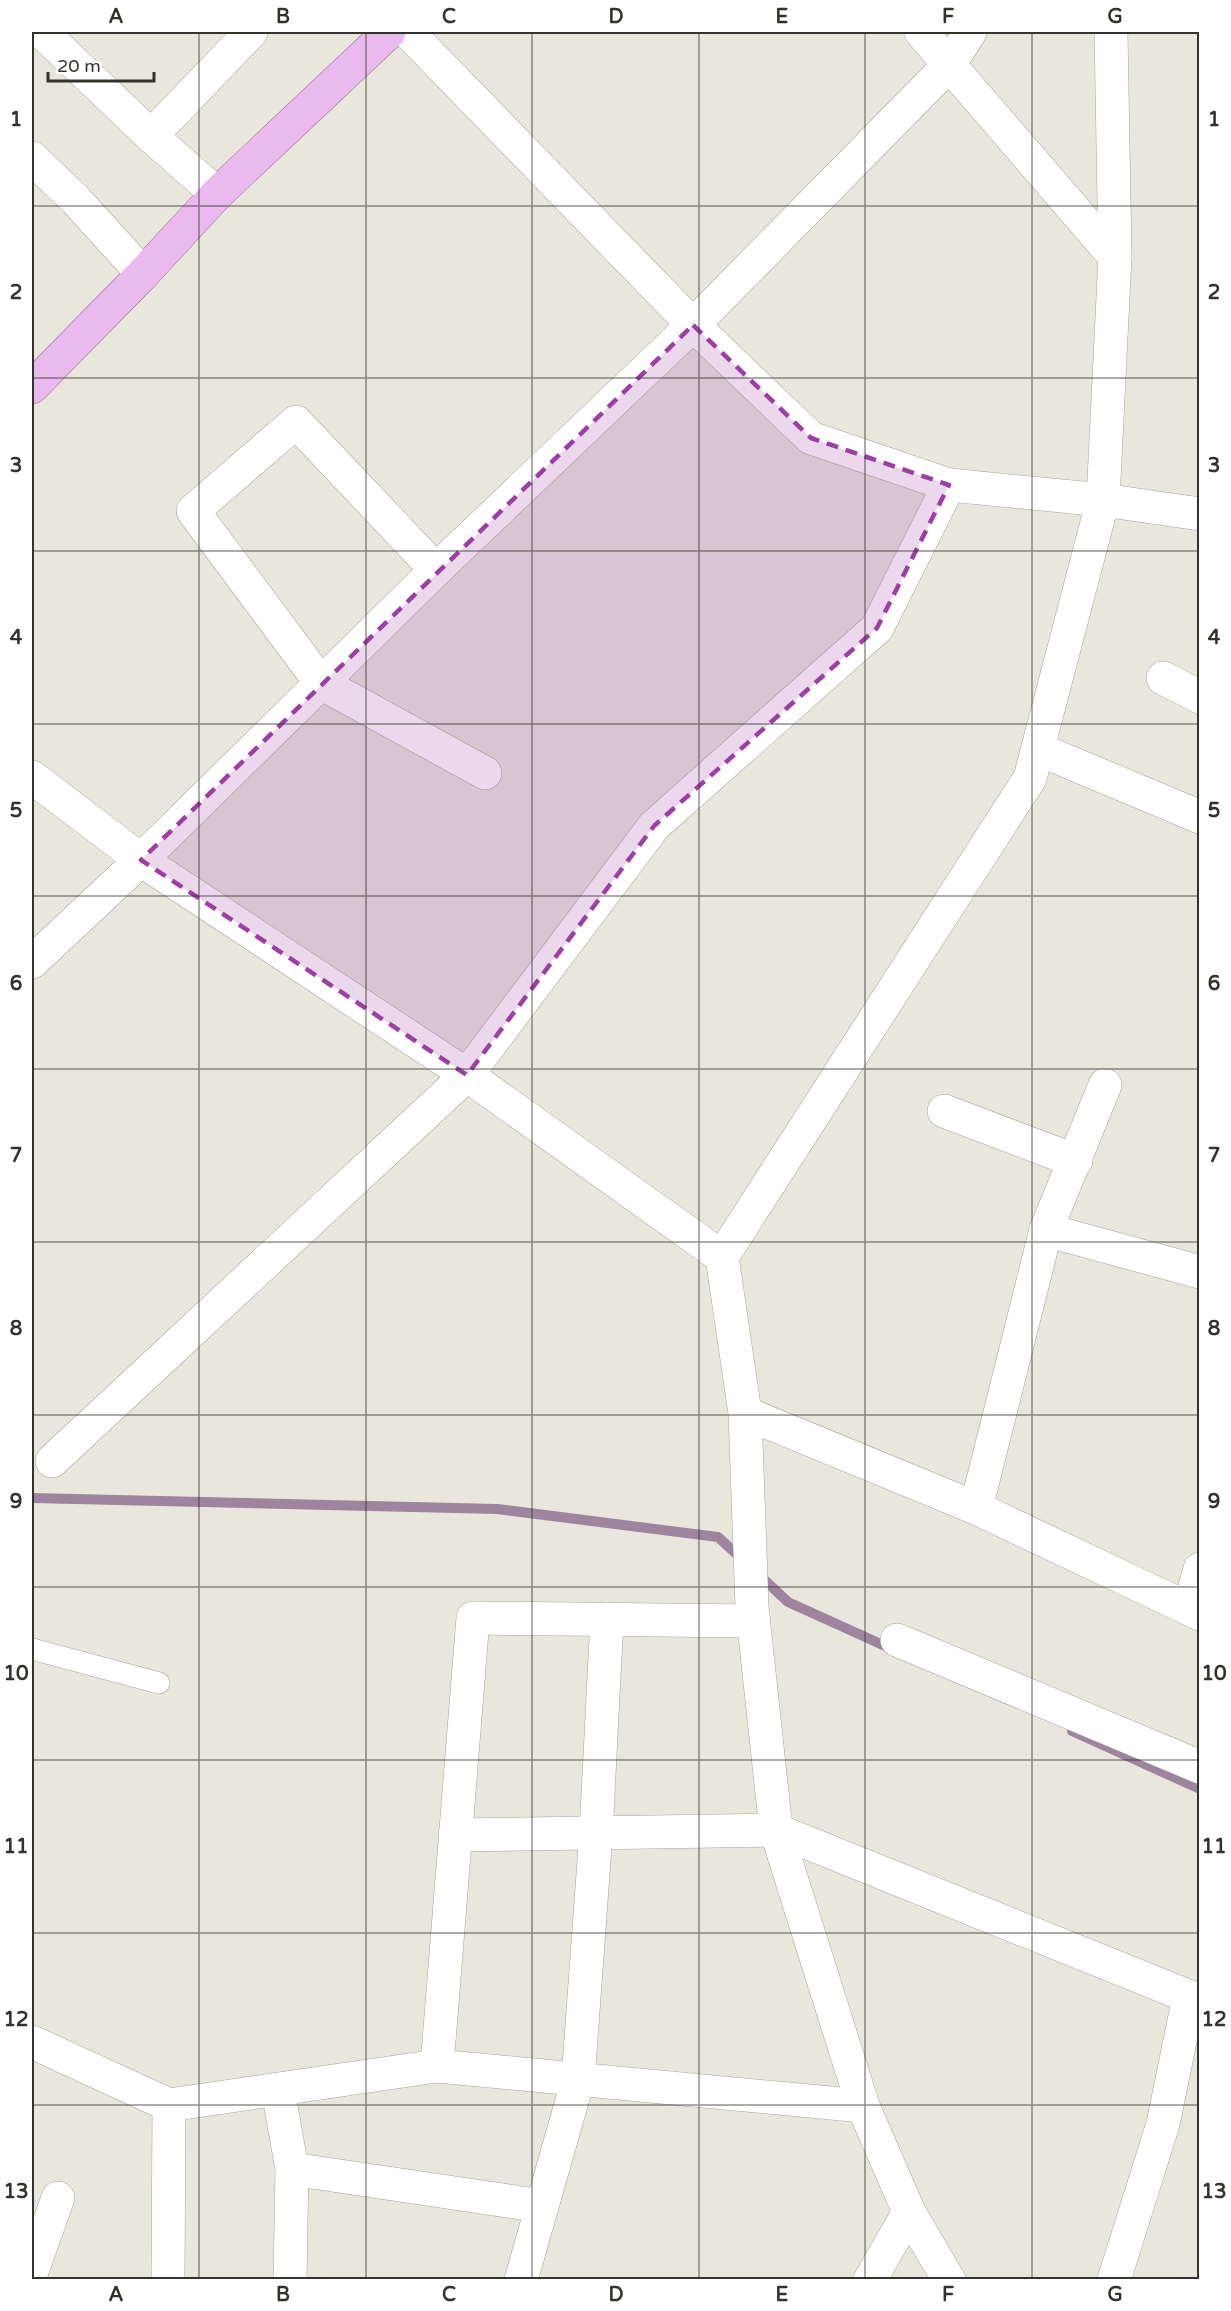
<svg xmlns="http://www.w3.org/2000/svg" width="1231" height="2311" font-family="'Varela Round',sans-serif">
<rect width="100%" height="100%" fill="#e9e7dc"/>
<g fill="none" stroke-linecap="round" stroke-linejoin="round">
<g stroke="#9e849e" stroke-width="10">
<polyline points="32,1498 497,1509 718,1537 743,1560"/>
<polyline points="757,1573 788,1602 894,1650"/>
<polyline points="1072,1731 1200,1789"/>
</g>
<defs>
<polyline id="lane" points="32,1649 159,1683"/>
<g id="street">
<polyline points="42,32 151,136 217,194"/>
<polyline points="408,32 693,325 811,438 949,485 1103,500 1200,514"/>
<polyline points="921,32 1115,257"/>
<polyline points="151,136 251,32"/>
<polyline points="32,158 75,199 143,274"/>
<polyline points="436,570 296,422 193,511 321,683 485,773"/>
<polyline points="1163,678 1200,697"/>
<polyline points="1038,749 1200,817"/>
<polyline points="32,777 141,860 467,1075 722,1257"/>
<polyline points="32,962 141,860 436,570 693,325 949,65 970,32"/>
<polyline points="944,1111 1076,1161"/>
<polyline points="1046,1230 1105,1085"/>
<polyline points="745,1413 976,1508 1200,1614"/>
<polyline points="52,1461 467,1075 654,826 877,628 949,485"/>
<polyline points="976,1508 1046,1230 1200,1272"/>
<polyline points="1189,1609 1200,1569"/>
<polyline points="897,1640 1200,1767"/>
<polyline points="455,1835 776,1830 1200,2001"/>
<polyline points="32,2042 169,2105 437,2066 863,2106"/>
<polyline points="437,2066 473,1618 753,1621"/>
<polyline points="278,2090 292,2169 290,2280"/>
<polyline points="292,2169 542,2206"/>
<polyline points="32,2271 58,2198"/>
<polyline points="168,2280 169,2105"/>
<polyline points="521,2280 578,2080 596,1833 607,1619"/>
<polyline points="870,2280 909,2212"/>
<polyline points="949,2280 909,2212 863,2106 776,1830 752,1607 745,1413 722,1257 1030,778 1103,500 1115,257 1111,32"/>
<polyline points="1114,2280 1163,2124 1189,1997"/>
</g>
<polyline id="primary" points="32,387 143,274 217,194 389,32"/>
</defs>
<use href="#lane" stroke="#a4a398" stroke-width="22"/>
<use href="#street" stroke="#a4a398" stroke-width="34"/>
<use href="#primary" stroke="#a16ca3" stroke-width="34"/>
<use href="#lane" stroke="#fff" stroke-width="21"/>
<use href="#street" stroke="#fff" stroke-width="33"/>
<use href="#primary" stroke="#eab9ee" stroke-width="33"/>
</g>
<path fill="#9d3da5" fill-opacity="0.2" stroke="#9d3da5" stroke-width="4.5" stroke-dasharray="12 8" stroke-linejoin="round" d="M 693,325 L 811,438 L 949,485 L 877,628 L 654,826 L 467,1075 L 141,860 Z"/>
<path fill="none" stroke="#33332e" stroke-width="1.5" stroke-opacity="0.55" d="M 199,32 L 199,2280M 366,32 L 366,2280M 532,32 L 532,2280M 699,32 L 699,2280M 865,32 L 865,2280M 1032,32 L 1032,2280M 32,206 L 1200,206M 32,378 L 1200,378M 32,551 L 1200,551M 32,724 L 1200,724M 32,896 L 1200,896M 32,1069 L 1200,1069M 32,1242 L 1200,1242M 32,1415 L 1200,1415M 32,1587 L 1200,1587M 32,1760 L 1200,1760M 32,1933 L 1200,1933M 32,2105 L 1200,2105"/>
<rect width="1231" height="2311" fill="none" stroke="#ffffff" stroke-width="66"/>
<path d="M48 72v9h106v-9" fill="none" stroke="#33332e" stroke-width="3"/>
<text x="57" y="72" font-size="18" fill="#33332e" stroke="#ffffff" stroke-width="4.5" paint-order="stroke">20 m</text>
<rect x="33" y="33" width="1165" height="2245" fill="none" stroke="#33332e" stroke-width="2"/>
<g font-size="20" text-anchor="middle" font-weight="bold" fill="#33332e">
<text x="116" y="23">A</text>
<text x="283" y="23">B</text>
<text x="449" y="23">C</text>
<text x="616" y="23">D</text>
<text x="782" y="23">E</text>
<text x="948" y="23">F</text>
<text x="1115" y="23">G</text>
<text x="16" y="126">1</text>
<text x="1214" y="126">1</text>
<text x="16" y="299">2</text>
<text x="1214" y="299">2</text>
<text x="16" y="472">3</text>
<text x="1214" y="472">3</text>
<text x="16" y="644">4</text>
<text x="1214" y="644">4</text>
<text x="16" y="817">5</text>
<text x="1214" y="817">5</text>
<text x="16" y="990">6</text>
<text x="1214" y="990">6</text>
<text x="16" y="1162">7</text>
<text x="1214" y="1162">7</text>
<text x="16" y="1335">8</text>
<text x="1214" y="1335">8</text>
<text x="16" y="1508">9</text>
<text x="1214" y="1508">9</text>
<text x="16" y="1680">10</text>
<text x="1214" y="1680">10</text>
<text x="16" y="1853">11</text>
<text x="1214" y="1853">11</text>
<text x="16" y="2026">12</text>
<text x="1214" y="2026">12</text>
<text x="16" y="2198">13</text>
<text x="1214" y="2198">13</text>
<text x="116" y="2301">A</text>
<text x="283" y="2301">B</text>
<text x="449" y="2301">C</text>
<text x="616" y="2301">D</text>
<text x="782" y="2301">E</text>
<text x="948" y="2301">F</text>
<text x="1115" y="2301">G</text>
</g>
</svg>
